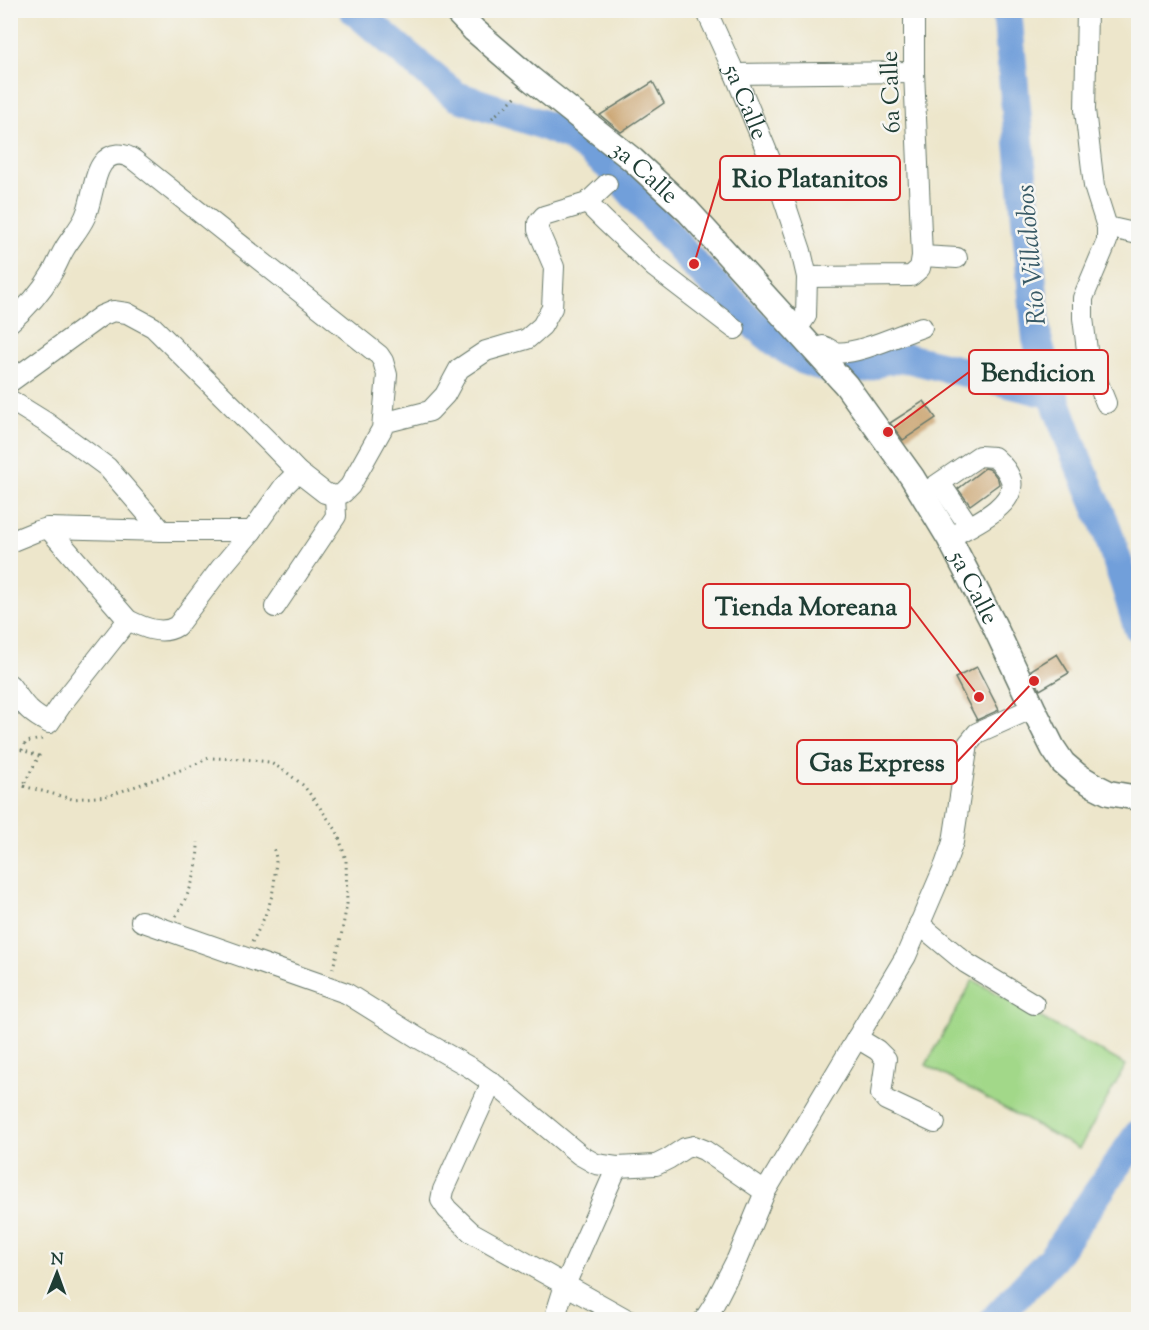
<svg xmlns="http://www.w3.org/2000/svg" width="1149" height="1330" font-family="'Sorts Mill Goudy',serif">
<rect width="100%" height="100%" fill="#f6f6f2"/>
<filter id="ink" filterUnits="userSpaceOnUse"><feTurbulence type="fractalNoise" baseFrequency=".0167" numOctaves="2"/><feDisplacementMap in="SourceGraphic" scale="12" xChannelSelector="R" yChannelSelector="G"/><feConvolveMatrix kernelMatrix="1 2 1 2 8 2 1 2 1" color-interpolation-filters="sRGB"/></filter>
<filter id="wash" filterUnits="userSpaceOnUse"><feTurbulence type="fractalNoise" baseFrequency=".008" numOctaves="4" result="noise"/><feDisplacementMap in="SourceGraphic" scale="24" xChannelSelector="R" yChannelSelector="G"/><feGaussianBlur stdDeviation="1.35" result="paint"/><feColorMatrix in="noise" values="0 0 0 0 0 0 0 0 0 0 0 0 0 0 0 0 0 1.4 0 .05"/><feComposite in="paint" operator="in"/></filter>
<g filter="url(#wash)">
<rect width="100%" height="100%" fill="#ede6cb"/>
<polygon fill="#a2d889" stroke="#608a5e" stroke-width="1.5" points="973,980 1126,1065 1079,1149 926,1065"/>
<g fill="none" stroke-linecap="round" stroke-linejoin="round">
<g stroke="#719fda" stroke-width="30">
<polyline points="354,10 441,84 456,96 538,123 570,136 592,152 610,167 694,264 757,327 781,346 804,360 836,371 868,367 883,360 907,358 1053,394"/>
<polyline points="1007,10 1037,339 1053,394 1077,459 1104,522 1125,584 1138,627"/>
<polyline points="994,1320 1053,1257 1138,1135"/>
</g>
</g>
<g id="blocks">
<g fill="#c9a26d">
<polygon points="653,82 664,103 621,132 600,115"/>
<polygon points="924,401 936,418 903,440 890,423"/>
<polygon points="985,468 989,469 993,472 998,479 999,484 970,505 958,489"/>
<polygon points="1057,654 1069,673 1040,690 1031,670"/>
<polygon points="977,667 999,710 977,720 955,678"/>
</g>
</g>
</g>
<g filter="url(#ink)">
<use href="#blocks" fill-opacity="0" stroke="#677869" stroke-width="1.5"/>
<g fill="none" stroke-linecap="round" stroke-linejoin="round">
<defs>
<g id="minor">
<path id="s1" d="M 706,10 L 735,74 L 772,164 L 801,251 L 807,277 L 806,316 L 796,331"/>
<polyline points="1087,10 1085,110 1094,186 1107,227 1107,241 1083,298 1083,318 1088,358 1106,403"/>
<polyline points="735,74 914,72"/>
<polyline points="587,203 605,221 654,267 735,329"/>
<polyline points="1107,227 1138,234"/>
<polyline points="922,256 957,258"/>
<polyline points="807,277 911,276 920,268 922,256 914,72 914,10"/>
<path d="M 10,322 C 27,308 41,292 52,273 C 57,265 60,256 65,248 C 71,238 80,228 85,217 C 92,202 93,177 102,164 C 111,152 123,152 134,160 L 379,355 L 383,361 L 387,375 L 382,429 L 350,486 L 343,493 L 335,496 L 325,493 L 298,472 L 270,443 L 153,327 L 127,313 L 113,311 L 101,316 L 10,382"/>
<path d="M 815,352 L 823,346 C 828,347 830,351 835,352 C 855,356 901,334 922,327"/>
<polyline points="10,400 47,423 107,467 162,531"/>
<polyline points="383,423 430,411 445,395 459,369 486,351 527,339 542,326 552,308 554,267 538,230 538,223 544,216 587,203 607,184"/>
<polyline points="940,483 969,526"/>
<path d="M 923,494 L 979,456 L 994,457 C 1001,463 1008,470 1011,480 C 1017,507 967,527 949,538"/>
<path d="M 48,528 L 128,620 C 142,627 162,636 177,626 L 220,569 L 252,531 L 284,486 L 298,472"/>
<polyline points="10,542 37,531 48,528 162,531 252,531"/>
<polyline points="275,607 336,516 335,496"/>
<path d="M 10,685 C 24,704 27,712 49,723 L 64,701 L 128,620"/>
<polyline points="141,921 346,993 418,1038 471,1068 502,1090 580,1155 596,1164 617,1167 656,1165 668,1159 685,1148 694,1146 704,1150 765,1192"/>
<polyline points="919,924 966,963 1034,1004"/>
<polyline points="857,1038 877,1050 886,1059 881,1094 886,1100 935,1123"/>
<polyline points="492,1082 443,1190 441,1200 447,1209 471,1232 628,1320"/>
<polyline points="554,1320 565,1285 617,1167"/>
<polyline points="704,1320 713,1306 737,1259 765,1192 906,956 945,865 953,842 968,744 977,733 1033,708"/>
</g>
<g id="major">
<path id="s2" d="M 455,10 L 474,30 L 531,79 L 633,160 L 688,211 L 846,385 L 912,477 L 949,538 L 994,625 L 1033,708 L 1053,748 L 1063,763 L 1077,775 L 1095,786 L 1109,793 L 1138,798"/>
</g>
</defs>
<use href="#minor" stroke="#677869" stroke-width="22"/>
<use href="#major" stroke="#677869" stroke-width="27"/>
<g stroke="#677869" stroke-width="3" stroke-dasharray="1.5 4.5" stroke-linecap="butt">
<polyline points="492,118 509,103 518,94"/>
<polyline points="42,739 26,742 22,750 39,756 23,786 72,799 108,796 189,767 209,758 245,759 269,762 285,771 304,786 337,831 346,860 347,904 340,942 332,971"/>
<path d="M 176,916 C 191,891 198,872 198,842"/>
<path d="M 252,942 C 264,920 275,897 275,871 C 276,862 277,856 273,848"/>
</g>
<use href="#minor" stroke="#fff" stroke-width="20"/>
<use href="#major" stroke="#fff" stroke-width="24"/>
</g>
</g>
<g text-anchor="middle" stroke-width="5" stroke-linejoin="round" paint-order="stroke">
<g font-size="24" fill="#1f3d34" stroke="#f6f6f2">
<text transform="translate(890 92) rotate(-92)" y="8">6a Calle</text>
<text dy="8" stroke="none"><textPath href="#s1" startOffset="100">5a Calle</textPath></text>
<text dy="8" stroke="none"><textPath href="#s2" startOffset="250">3a Calle</textPath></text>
<text dy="8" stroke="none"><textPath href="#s2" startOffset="783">5a Calle</textPath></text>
</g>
<g font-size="26" font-style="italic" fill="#385a66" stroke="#f6f6f2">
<text transform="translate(1030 255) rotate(-95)" y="9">Río Villalobos</text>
</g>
</g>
<path fill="none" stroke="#d62828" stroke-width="2" d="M694 264L720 178M888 432L969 372M979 697L910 606M1034 681L957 762"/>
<g fill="#d62828" stroke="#f6f6f2" stroke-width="2">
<circle cx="694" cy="264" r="6"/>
<circle cx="888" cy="432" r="6"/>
<circle cx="979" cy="697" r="6"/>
<circle cx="1034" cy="681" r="6"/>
</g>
<g fill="#f6f6f2" stroke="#d62828" stroke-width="2">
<rect x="720" y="156" width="180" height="44" rx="6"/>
<rect x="969" y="350" width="139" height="44" rx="6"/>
<rect x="703" y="584" width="207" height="44" rx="6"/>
<rect x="797" y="740" width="160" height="44" rx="6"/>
</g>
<g font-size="26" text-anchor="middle" font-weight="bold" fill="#1f3d34">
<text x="810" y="187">Rio Platanitos</text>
<text x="1038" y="381">Bendicion</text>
<text x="806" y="615">Tienda Moreana</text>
<text x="877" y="771">Gas Express</text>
</g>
<rect width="1149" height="1330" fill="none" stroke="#f6f6f2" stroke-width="36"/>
<g transform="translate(57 1273) rotate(1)" stroke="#f6f6f2" stroke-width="4.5" paint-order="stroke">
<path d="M0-4.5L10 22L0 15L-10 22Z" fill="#1f3d34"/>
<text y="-9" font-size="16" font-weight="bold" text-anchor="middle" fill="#1f3d34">N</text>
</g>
</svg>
